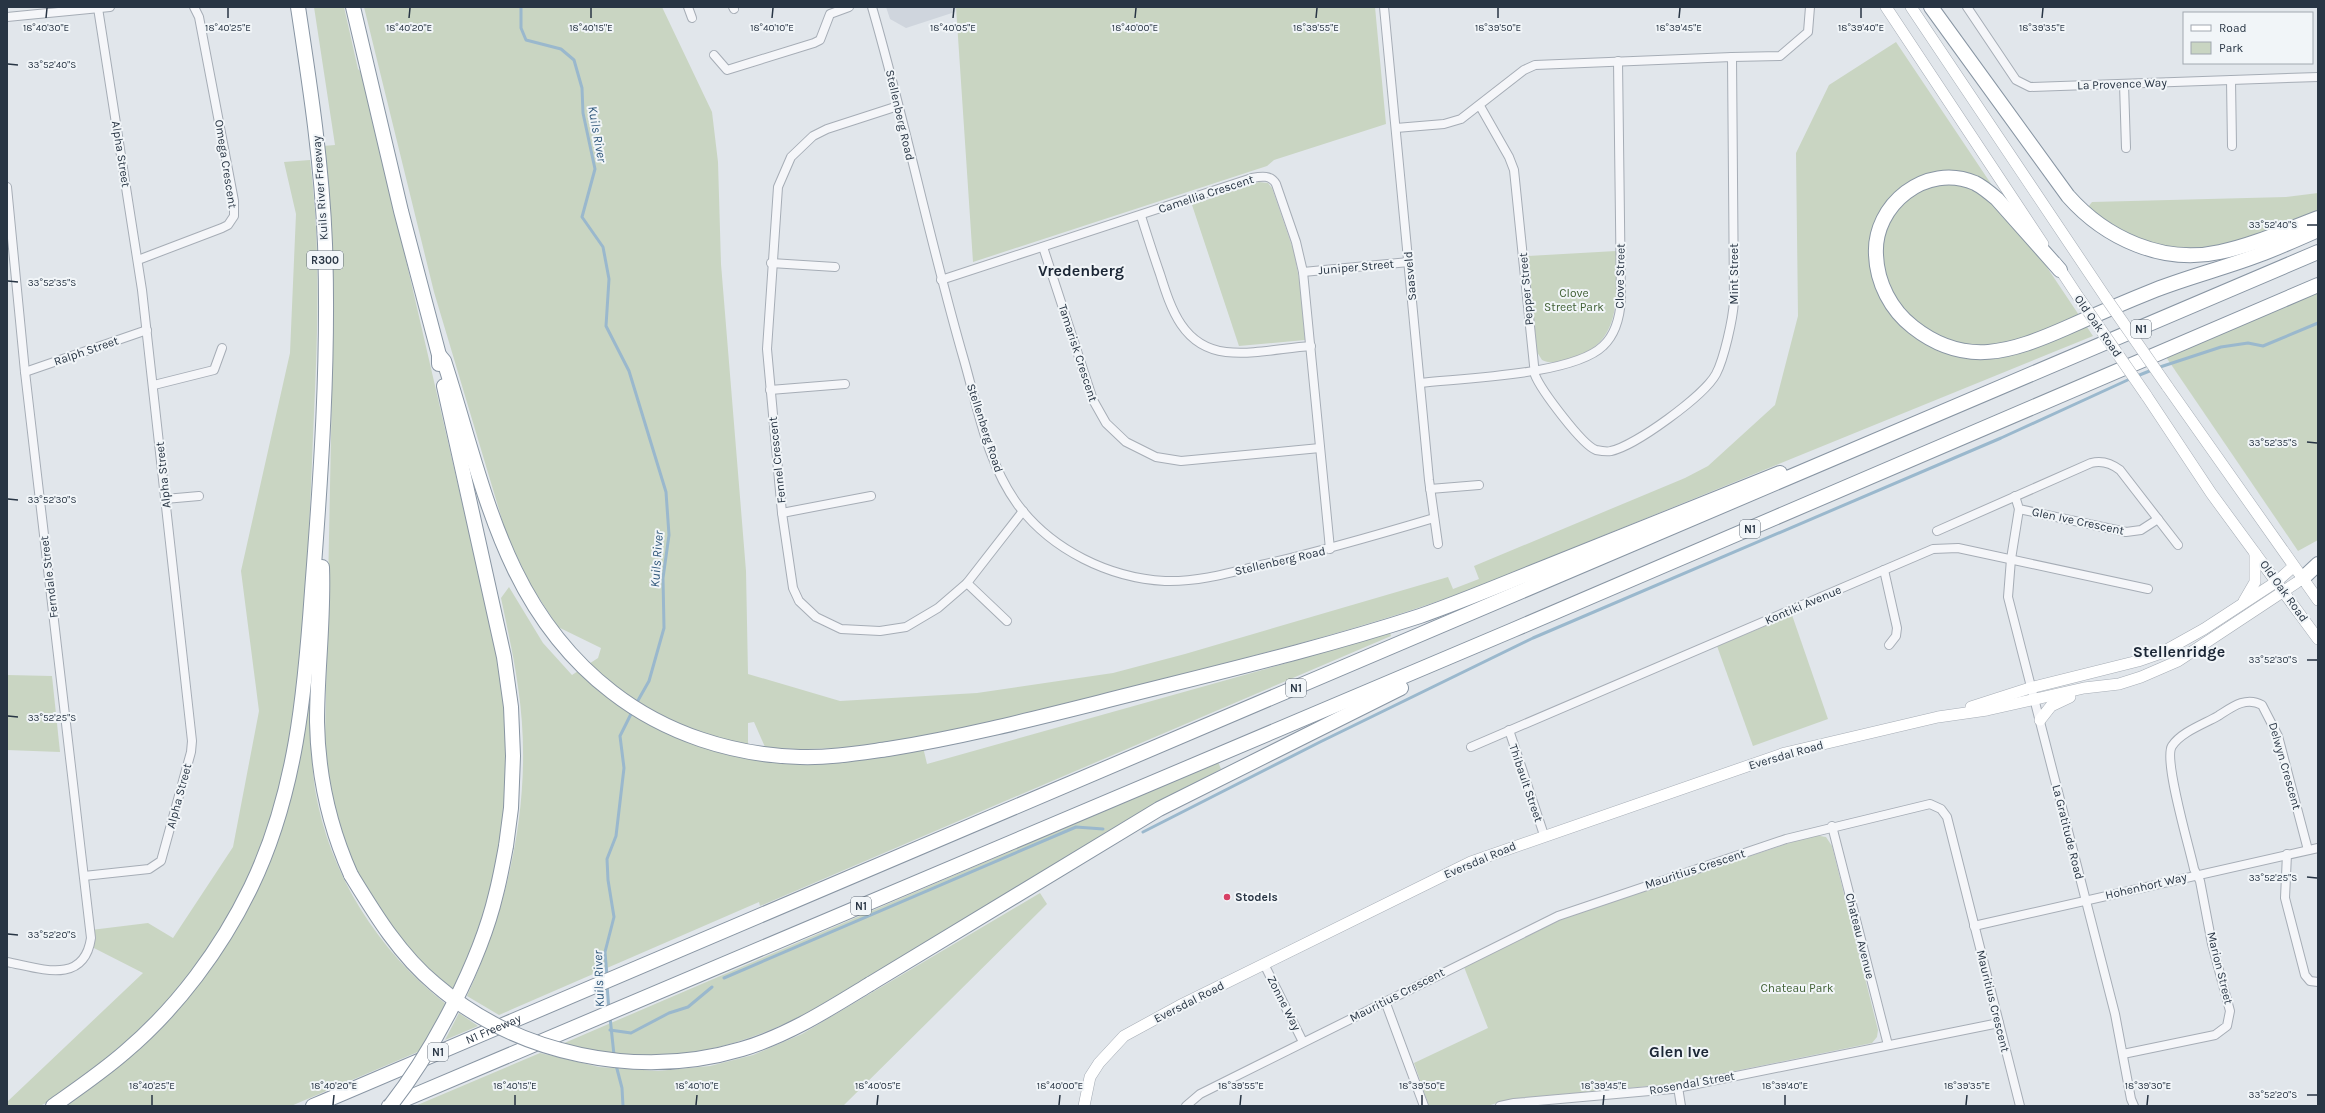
<svg xmlns="http://www.w3.org/2000/svg" width="2325" height="1113" font-family="Karla,sans-serif">
<rect width="100%" height="100%" fill="#e1e6eb"/>
<polygon fill="#cfd5dd" points="886,7 956,7 955,12 906,28 890,19"/>
<g fill="#c9d5c2">
<path d="M 314,7 L 344,7 L 358,69 L 363,74 L 494,641 C 498,658 502,675 504,692 C 516,794 498,897 453,989 C 374,927 329,839 325,739 L 333,336 L 323,146 L 335,145 Z"/>
<path d="M 364,7 L 662,7 L 712,112 L 718,162 L 721,264 L 746,571 L 748,674 L 840,701 L 977,693 L 1113,673 L 1185,654 L 1448,577 L 1453,589 L 1479,579 L 1474,566 L 1685,478 L 1708,466 L 1775,405 L 1798,316 L 1796,153 L 1829,85 L 1896,42 L 2093,336 L 1482,585 C 1371,628 1255,655 1140,685 C 1083,700 1025,715 967,727 C 900,742 833,754 765,747 L 754,722 L 748,723 L 748,756 L 923,747 L 927,764 L 1280,665 L 1390,632 L 1391,636 L 760,906 L 759,902 L 499,1015 L 467,996 C 511,899 534,793 518,687 C 514,657 507,627 501,598 L 509,587 L 543,643 L 572,675 L 598,658 L 601,648 L 558,627 L 530,584 L 506,533 L 434,292 Z"/>
<polygon points="956,7 1375,7 1386,124 1274,160 1267,166 973,262"/>
<path d="M 310,160 C 323,260 316,362 312,462 C 309,534 306,605 298,677 C 295,710 291,745 283,778 C 257,881 203,976 122,1046 C 109,1057 52,1104 39,1106 C 29,1108 17,1106 7,1106 L 7,1102 L 143,973 L 90,946 L 91,930 L 148,923 L 173,938 L 233,847 L 259,711 L 241,571 L 290,353 L 296,214 L 284,162 Z"/>
<polygon points="1259,182 1268,183 1272,188 1294,252 1300,284 1305,340 1239,346 1192,205"/>
<path d="M 2318,193 L 2318,212 C 2226,245 2175,275 2088,207 L 2092,202 L 2286,197 Z"/>
<path d="M 1616,251 C 1616,294 1624,344 1571,358 C 1561,361 1551,365 1542,360 L 1537,352 L 1528,256 Z"/>
<polygon points="2318,292 2318,540 2298,551 2166,357"/>
<polygon points="1792,615 1828,719 1753,746 1717,646"/>
<polygon points="7,675 52,676 60,752 7,750"/>
<path d="M 306,704 L 311,704 C 311,733 311,761 315,789 C 329,874 378,951 446,1004 L 420,1051 L 291,1106 L 60,1106 L 120,1062 L 253,893 Z"/>
<path d="M 1218,762 L 1221,769 L 1150,807 L 821,1005 C 741,1051 653,1070 562,1044 Z"/>
<polygon points="1814,835 1826,837 1832,846 1878,1030 1877,1037 1872,1043 1671,1084 1511,1099 1487,1106 1429,1106 1414,1063 1488,1028 1464,967 1534,931 1571,915"/>
<polygon points="1040,893 1047,904 843,1106 415,1106 540,1053 599,1067 658,1071 710,1066 753,1055 802,1034"/>
<polygon points="459,1013 478,1026 445,1040"/>
</g>
<g fill="none" stroke-linecap="round" stroke-linejoin="round">
<g stroke="#9ab8cd" stroke-width="3">
<polyline points="521,7 521,28 526,40 561,49 574,60 582,88 583,113 595,169 582,217 603,247 609,279 606,326 629,371 666,492 669,535 663,578 664,628 649,681 636,704"/>
<polyline points="2157,368 2221,347 2248,343 2263,346 2318,323"/>
<polyline points="2137,376 2152,370"/>
<polyline points="1143,832 1320,742 1533,638 2001,438 2132,378"/>
<polyline points="607,976 605,952 614,917 608,880 607,859 616,836 624,768 620,736 633,710"/>
<polyline points="724,978 1076,827 1103,829"/>
<polyline points="607,985 609,1010"/>
<polyline points="610,1017 614,1055"/>
<polyline points="610,1030 631,1033 669,1013 688,1007 712,987"/>
<polyline points="616,1065 622,1088 623,1106"/>
</g>
<defs>
<g id="street">
<polyline points="688,7 692,18"/>
<polyline points="733,7 734,9"/>
<path d="M 872,7 C 906,124 930,243 964,360 C 978,409 987,463 1018,505 C 1052,550 1109,578 1165,581 C 1198,582 1229,573 1261,565 C 1319,552 1377,535 1434,518"/>
<polyline points="1384,7 1429,480 1438,544"/>
<polyline points="1967,7 2016,80 2030,87 2318,77"/>
<polyline points="7,17 110,7"/>
<polyline points="714,55 727,70 814,43 820,40 830,14 849,7"/>
<polyline points="1732,57 1780,56 1808,32 1810,7"/>
<polyline points="2231,80 2232,146"/>
<polyline points="2124,84 2126,148"/>
<polyline points="898,106 827,129 813,136 791,157 778,187 767,349 782,513 793,588 799,601 816,617 841,629 880,631 906,627 938,608 967,583 1023,511"/>
<path d="M 1396,128 L 1444,124 L 1461,119 L 1524,70 L 1535,65 L 1732,57 L 1734,301 C 1733,319 1724,359 1716,374 C 1704,396 1635,446 1611,451 C 1607,452 1601,451 1596,450 C 1582,445 1541,390 1535,375 L 1514,170 L 1509,157 L 1480,106"/>
<path d="M 7,187 L 25,372 L 91,938 C 84,986 39,968 7,962"/>
<path d="M 1141,216 C 1147,235 1153,254 1160,274 C 1171,309 1183,347 1226,352 C 1253,355 1283,348 1311,346"/>
<polyline points="1043,247 1093,400 1106,423 1126,442 1156,457 1181,461 1320,448"/>
<polyline points="138,260 222,228 228,225 234,216 234,201 199,17 194,7"/>
<polyline points="771,263 835,267"/>
<polyline points="1303,272 1409,262"/>
<path d="M 941,280 L 1252,178 C 1262,176 1271,175 1276,184 L 1296,242 L 1303,272 L 1330,549"/>
<polyline points="25,372 147,330"/>
<path d="M 1420,383 C 1464,378 1573,375 1603,346 C 1616,334 1620,316 1621,299 L 1618,61"/>
<polyline points="154,385 214,370 222,348"/>
<polyline points="770,390 845,384"/>
<polyline points="1430,489 1479,485"/>
<polyline points="2015,496 2019,509 2126,532 2141,530 2158,519"/>
<polyline points="165,499 199,496"/>
<polyline points="2019,509 2011,559 2008,597 2115,1014 2131,1099 2134,1106"/>
<polyline points="782,513 871,496"/>
<path d="M 1937,531 L 2091,463 C 2102,460 2111,463 2120,470 L 2178,545"/>
<polyline points="1884,570 1897,628 1896,636 1889,645"/>
<polyline points="967,583 1007,621"/>
<polyline points="1509,730 1544,835"/>
<polyline points="1471,747 1933,549 1958,548 2148,589"/>
<polyline points="1832,826 1888,1045"/>
<polyline points="2287,854 2285,898 2305,975 2310,981 2318,982"/>
<polyline points="84,876 149,869 161,861 191,752 192,741 142,290 98,8"/>
<polyline points="1974,926 2318,848"/>
<polyline points="1264,964 1303,1042"/>
<polyline points="1385,1001 1424,1106"/>
<path d="M 2123,1054 L 2215,1035 L 2227,1026 L 2230,1011 L 2212,944 L 2200,881 L 2194,869 C 2190,849 2163,760 2172,746 C 2181,732 2204,724 2218,716 C 2232,707 2246,696 2262,705 L 2278,736 L 2308,850"/>
<polyline points="1678,1087 1681,1106"/>
<polyline points="1186,1106 1200,1094 1558,916 1786,839 1930,804 1941,809 1947,817 2020,1106"/>
<polyline points="1500,1106 1514,1103 1672,1089 1999,1023"/>
</g>
<g id="secondary">
<polyline points="1886,7 2043,244"/>
<polyline points="1911,7 2106,298"/>
<polyline points="2056,263 2079,298"/>
<polyline points="2167,386 2318,600"/>
<polyline points="2146,395 2211,493 2318,639"/>
<polyline points="2244,601 2255,582 2255,553"/>
<polyline points="1971,707 2030,688 2138,661 2161,653 2204,629 2276,582 2293,567"/>
<polyline points="2040,720 2051,706 2070,697"/>
<polyline points="1084,1106 1090,1077 1099,1063 1124,1036 1179,1006 1471,862 1785,753 1938,717 1987,710 2084,688 2119,684 2141,677 2178,661 2302,579"/>
</g>
<g id="highway">
<polyline points="353,7 401,211 439,355 439,364"/>
<path d="M 1931,7 L 2068,196 C 2105,238 2163,265 2220,252 C 2254,245 2286,230 2318,218"/>
<path d="M 2060,270 L 1997,199 C 1990,193 1983,187 1975,183 C 1926,162 1873,205 1876,255 C 1877,283 1891,310 1913,327 C 1965,368 2011,352 2066,328 C 2095,315 2125,302 2155,290 C 2191,276 2228,267 2264,253 C 2282,246 2300,238 2318,230"/>
<path d="M 439,355 L 444,361 C 484,485 503,608 612,692 C 666,734 733,755 800,757 C 829,758 859,753 888,749 C 957,738 1025,721 1093,704 C 1202,676 1313,651 1420,616 C 1463,601 1505,583 1548,566 C 1625,535 1702,504 1780,473"/>
<polyline points="444,386 504,657 511,707 513,756 511,808 506,846"/>
<path d="M 322,567 C 324,619 317,670 317,722 C 318,776 329,826 351,875"/>
<polyline points="2302,579 2318,564"/>
<polyline points="870,984 1159,809 1401,688"/>
<path d="M 53,1106 C 77,1089 102,1072 125,1052 C 177,1008 221,949 251,887 C 296,794 305,692 312,591 C 321,476 329,360 325,244 C 322,164 310,86 298,7"/>
<path id="s1" d="M 313,1106 C 981,820 1652,541 2318,252"/>
<polyline points="389,1106 1513,630 2318,285"/>
</g>
</defs>
<use href="#street" stroke="#a6adb6" stroke-width="10"/>
<use href="#secondary" stroke="#a6adb6" stroke-width="12"/>
<use href="#highway" stroke="#8895a3" stroke-width="16"/>
<use href="#street" stroke="#f5f6f9" stroke-width="8"/>
<use href="#secondary" stroke="#fff" stroke-width="11"/>
<use href="#highway" stroke="#fff" stroke-width="14"/>
<defs>
<g id="secondary-bridge">
<polyline points="2079,298 2146,395"/>
<polyline points="2106,298 2167,386"/>
</g>
<g id="highway-bridge">
<path d="M 351,875 C 375,914 399,954 435,984 C 517,1055 638,1080 742,1049 C 789,1035 829,1009 870,984"/>
<path d="M 390,1106 C 433,1051 480,962 496,894 C 500,879 503,862 506,846"/>
</g>
</defs>
<use href="#secondary-bridge" stroke="#a6adb6" stroke-width="12" stroke-linecap="butt"/>
<use href="#highway-bridge" stroke="#8895a3" stroke-width="16" stroke-linecap="butt"/>
<use href="#secondary-bridge" stroke="#fff" stroke-width="11"/>
<use href="#highway-bridge" stroke="#fff" stroke-width="14"/>
</g>
<path fill="none" stroke="#283544" stroke-width="1.5" d="M 46,18 L 47,8M 228,18 L 228,8M 409,18 L 410,8M 591,18 L 591,8M 772,18 L 773,8M 953,18 L 954,8M 1135,18 L 1136,8M 1316,18 L 1317,8M 1498,18 L 1498,8M 1679,18 L 1680,8M 1861,18 L 1861,8M 2042,18 L 2043,8M 8,64 L 18,65M 2307,225 L 2317,225M 8,281 L 18,282M 2307,442 L 2317,443M 8,499 L 18,500M 2307,660 L 2317,660M 8,716 L 18,717M 2307,877 L 2317,878M 8,934 L 18,935M 2307,1095 L 2317,1095M 152,1105 L 152,1095M 333,1105 L 334,1095M 515,1105 L 515,1095M 696,1105 L 697,1095M 877,1105 L 878,1095M 1059,1105 L 1060,1095M 1240,1105 L 1241,1095M 1422,1105 L 1422,1095M 1603,1105 L 1604,1095M 1785,1105 L 1785,1095M 1966,1105 L 1967,1095M 2147,1105 L 2148,1095"/>
<circle fill="#d74065" stroke="#f1f5f8" stroke-width="1.5" cx="1227" cy="897" r="4"/>
<g text-anchor="middle" stroke-width="4" stroke-linejoin="round" paint-order="stroke">
<g fill="#f1f5f8" stroke="#646f7a" stroke-width="1">
<rect x="307" y="251" width="36" height="18" rx="3"/>
<rect x="2131" y="320" width="20" height="18" rx="3"/>
<rect x="1740" y="520" width="20" height="18" rx="3"/>
<rect x="1286" y="679" width="20" height="18" rx="3"/>
<rect x="851" y="897" width="20" height="18" rx="3"/>
<rect x="428" y="1043" width="20" height="18" rx="3"/>
</g>
<g font-size="11" font-weight="bold" fill="#283544">
<text x="325" y="264">R300</text>
<text x="2141" y="333">N1</text>
<text x="1750" y="533">N1</text>
<text x="1296" y="692">N1</text>
<text x="861" y="910">N1</text>
<text x="438" y="1056">N1</text>
</g>
<g font-size="12" fill="#283544" stroke="#f1f5f8">
<text transform="translate(2122 84) rotate(-2)" y="4">La Provence Way</text>
<text transform="translate(900 115) rotate(77)" y="4">Stellenberg Road</text>
<text transform="translate(121 154) rotate(81)" y="4">Alpha Street</text>
<text transform="translate(226 164) rotate(81)" y="4">Omega Crescent</text>
<text transform="translate(320 188) rotate(-94)" y="4">Kuils River Freeway</text>
<text transform="translate(1206 194) rotate(-18)" y="4">Camellia Crescent</text>
<text transform="translate(1356 267) rotate(-5)" y="4">Juniper Street</text>
<text transform="translate(1734 274) rotate(-90)" y="4">Mint Street</text>
<text transform="translate(1410 276) rotate(-95)" y="4">Saasveld</text>
<text transform="translate(1620 276) rotate(-89)" y="4">Clove Street</text>
<text transform="translate(1526 289) rotate(-95)" y="4">Pepper Street</text>
<text transform="translate(2098 326) rotate(55)" y="4">Old Oak Road</text>
<text transform="translate(86 351) rotate(-19)" y="4">Ralph Street</text>
<text transform="translate(1078 353) rotate(72)" y="4">Tamarisk Crescent</text>
<text transform="translate(985 428) rotate(72)" y="4">Stellenberg Road</text>
<text transform="translate(777 460) rotate(-96)" y="4">Fennel Crescent</text>
<text transform="translate(163 475) rotate(-96)" y="4">Alpha Street</text>
<text transform="translate(2078 521) rotate(12)" y="4">Glen Ive Crescent</text>
<text transform="translate(1280 561) rotate(-13)" y="4">Stellenberg Road</text>
<text transform="translate(49 577) rotate(-97)" y="4">Ferndale Street</text>
<text transform="translate(2284 591) rotate(54)" y="4">Old Oak Road</text>
<text transform="translate(1803 605) rotate(-23)" y="4">Kontiki Avenue</text>
<text transform="translate(1786 755) rotate(-16)" y="4">Eversdal Road</text>
<text transform="translate(2285 766) rotate(74)" y="4">Delwyn Crescent</text>
<text transform="translate(1526 783) rotate(71)" y="4">Thibault Street</text>
<text transform="translate(179 796) rotate(-75)" y="4">Alpha Street</text>
<text transform="translate(2068 832) rotate(76)" y="4">La Gratitude Road</text>
<text transform="translate(1480 860) rotate(-23)" y="4">Eversdal Road</text>
<text transform="translate(1695 869) rotate(-18)" y="4">Mauritius Crescent</text>
<text transform="translate(2146 886) rotate(-13)" y="4">Hohenhort Way</text>
<text transform="translate(1860 936) rotate(76)" y="4">Chateau Avenue</text>
<text transform="translate(2220 968) rotate(76)" y="4">Marion Street</text>
<text transform="translate(1397 995) rotate(-27)" y="4">Mauritius Crescent</text>
<text transform="translate(1993 1001) rotate(76)" y="4">Mauritius Crescent</text>
<text transform="translate(1189 1002) rotate(-27)" y="4">Eversdal Road</text>
<text transform="translate(1284 1003) rotate(63)" y="4">Zonne Way</text>
<text dy="4" stroke="none"><textPath href="#s1" startOffset="196">N1 Freeway</textPath></text>
<text transform="translate(1692 1083) rotate(-10)" y="4">Rosendal Street</text>
</g>
<g font-size="12" fill="#416135" stroke="#f1f5f8">
<text x="1574" y="297">Clove<tspan x="1574" dy="14">Street Park</tspan></text>
<text x="1797" y="992">Chateau Park</text>
</g>
<g font-size="12" font-weight="bold" fill="#283544" stroke="#f1f5f8" text-anchor="start">
<text x="1235" y="901">Stodels</text>
</g>
<g font-size="13" font-style="italic" fill="#30587b" stroke="#f1f5f8">
<text transform="translate(598 134) rotate(80)" y="5">Kuils River</text>
<text transform="translate(656 559) rotate(-86)" y="5">Kuils River</text>
<text transform="translate(598 979) rotate(-92)" y="5">Kuils River</text>
</g>
<g font-size="16" font-weight="bold" fill="#1b2635" stroke="#f1f5f8">
<text x="1081" y="276">Vredenberg</text>
<text x="2179" y="657">Stellenridge</text>
<text x="1679" y="1057">Glen Ive</text>
</g>
</g>
<g font-size="10" text-anchor="middle" fill="#283544" stroke="#f1f5f8" stroke-width="4" stroke-linejoin="round" paint-order="stroke">
<text x="46" y="31">18°40'30"E</text>
<text x="228" y="31">18°40'25"E</text>
<text x="409" y="31">18°40'20"E</text>
<text x="591" y="31">18°40'15"E</text>
<text x="772" y="31">18°40'10"E</text>
<text x="953" y="31">18°40'05"E</text>
<text x="1135" y="31">18°40'00"E</text>
<text x="1316" y="31">18°39'55"E</text>
<text x="1498" y="31">18°39'50"E</text>
<text x="1679" y="31">18°39'45"E</text>
<text x="1861" y="31">18°39'40"E</text>
<text x="2042" y="31">18°39'35"E</text>
<text x="52" y="68">33°52'40"S</text>
<text x="2273" y="228">33°52'40"S</text>
<text x="52" y="286">33°52'35"S</text>
<text x="2273" y="446">33°52'35"S</text>
<text x="52" y="503">33°52'30"S</text>
<text x="2273" y="663">33°52'30"S</text>
<text x="52" y="721">33°52'25"S</text>
<text x="2273" y="881">33°52'25"S</text>
<text x="52" y="938">33°52'20"S</text>
<text x="152" y="1089">18°40'25"E</text>
<text x="334" y="1089">18°40'20"E</text>
<text x="515" y="1089">18°40'15"E</text>
<text x="697" y="1089">18°40'10"E</text>
<text x="878" y="1089">18°40'05"E</text>
<text x="1060" y="1089">18°40'00"E</text>
<text x="1241" y="1089">18°39'55"E</text>
<text x="1422" y="1089">18°39'50"E</text>
<text x="1604" y="1089">18°39'45"E</text>
<text x="1785" y="1089">18°39'40"E</text>
<text x="1967" y="1089">18°39'35"E</text>
<text x="2148" y="1089">18°39'30"E</text>
<text x="2273" y="1098">33°52'20"S</text>
</g>
<rect width="2325" height="1113" fill="none" stroke="#283544" stroke-width="16"/>
<rect x="2183" y="12" width="130" height="52" fill="#f1f5f8" stroke="#a1a8b0"/>
<rect x="2191" y="25" width="20" height="6" fill="#ffffff" stroke="#a1a8b0"/>
<text x="2219" y="32" font-size="12" fill="#283544">Road</text>
<rect x="2191" y="42" width="20" height="12" fill="#c9d5c2" stroke="#a1a8b0"/>
<text x="2219" y="52" font-size="12" fill="#283544">Park</text>
</svg>
